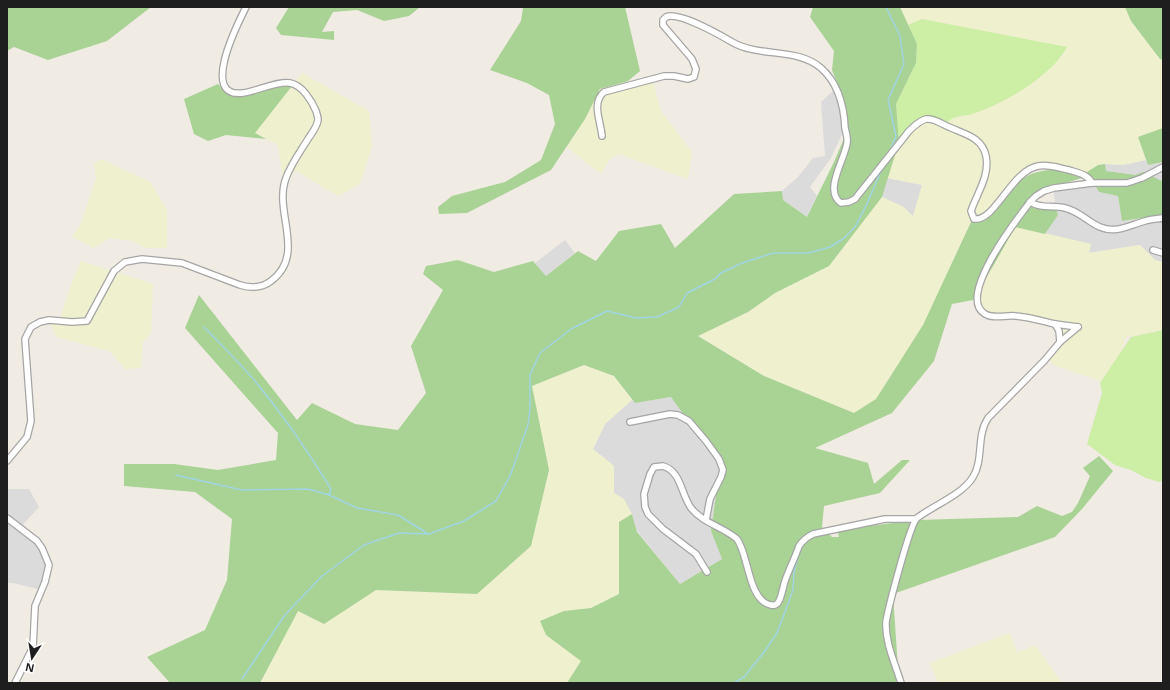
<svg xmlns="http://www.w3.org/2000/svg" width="1170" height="690" font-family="'Open Sans',sans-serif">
<rect width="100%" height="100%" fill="#f0ebe3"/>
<g fill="#dcdbdb">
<polygon points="834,90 841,101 842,134 831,158 810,187 817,196 807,217 783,200 782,191 798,177 813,158 825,156 821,102"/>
<polygon points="1146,160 1148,165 1163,162 1163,183 1162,181 1106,171 1105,164 1123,165"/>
<polygon points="887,178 923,185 913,216 882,197"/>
<polygon points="1095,182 1099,192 1118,196 1122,221 1163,215 1163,262 1155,260 1140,245 1088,253 1091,244 1045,234 1057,215 1053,188"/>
<polygon points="565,240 575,253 546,276 535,263"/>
<polygon points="671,397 720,466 711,531 722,559 680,584 637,531 632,514 613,493 614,466 593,449 605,424 632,400 635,403"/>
<polygon points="7,489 29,489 39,507 18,530 36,544 42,552 46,566 41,586 38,589 13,583 7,583"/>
</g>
<g fill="#eff0cd">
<polygon points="900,7 1125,7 1131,21 1160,59 1163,60 1163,128 1138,137 1146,160 1123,165 1105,164 1098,165 1087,172 1046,163 1031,166 1021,172 1010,183 992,207 985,214 980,217 975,216 973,212 984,182 988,164 987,156 984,147 977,138 951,126 976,142 981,147 983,153 985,161 984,171 980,187 971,207 968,214 971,222 923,325 876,399 854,413 764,376 697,335 748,312 775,293 829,266 882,197 904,207 913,216 922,185 887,178 899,142 917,120 929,117 946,123 951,118 971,114 997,104 1041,77 1062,56 1067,48 922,19 908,25"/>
<polygon points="302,73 369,111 372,147 360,184 338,196 296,171 283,180 278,145 255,133"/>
<polygon points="628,81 653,81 661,111 692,152 688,179 619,154 609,160 601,174 567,147 585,119 600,89"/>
<polygon points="101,159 150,182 167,210 167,248 145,248 132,241 110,238 93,248 72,236 80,226 96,179 94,163"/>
<polygon points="1015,226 1091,244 1089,253 1140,245 1155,260 1163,262 1163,330 1126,337 1121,352 1101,381 1053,365 1049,359 1060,345 1059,326 1072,326 991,314 985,311 981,305 982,285"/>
<polygon points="81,261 153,284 151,334 143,342 141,368 125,369 110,351 56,337 50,321 60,318 71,285"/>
<polygon points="584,365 614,376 632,400 605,424 593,449 614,466 614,493 624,499 632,514 619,522 620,594 591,608 564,611 546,635 582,661 567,683 260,683 298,611 324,624 376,590 477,594 531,546 549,470 532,386"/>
<polygon points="1010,633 1017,653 1035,645 1062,683 938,683 930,663"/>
</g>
<g fill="#cceea5">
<path d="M 922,19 L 1067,47 C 1052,76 1002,105 972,114 C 961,117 954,115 946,123 L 923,118 L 917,120 L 899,142 L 896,104 L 916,63 L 917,44 L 908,25 Z"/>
<polygon points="1163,330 1163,480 1159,482 1146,478 1131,470 1115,465 1087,444 1102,393 1100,383 1131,337"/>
</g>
<g fill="#a9d295">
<polygon points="7,7 151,7 107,41 48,60 14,47 7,51"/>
<polygon points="289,7 420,7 409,16 384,21 357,10 333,12 322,32 334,31 334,40 281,35 276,28"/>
<polygon points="521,7 625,7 640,71 628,81 600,89 585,119 551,170 467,213 439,214 438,207 452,196 505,182 541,160 555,124 549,95 527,83 490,70 521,21 523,8"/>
<path d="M 813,7 L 900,7 L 917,44 L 916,63 L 896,104 L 899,142 L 882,197 L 829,266 L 775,293 L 748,312 L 698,336 L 764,376 L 854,413 L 876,399 L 923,325 L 971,222 L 986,220 C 1006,195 1019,169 1055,170 C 1064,171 1074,176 1082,178 L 1048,188 L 1027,201 L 1038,208 L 1056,208 L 1058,215 L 1045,234 L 1015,227 L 999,256 L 973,300 L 952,304 L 934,361 L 892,413 L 815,448 L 868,463 L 874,484 L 902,460 L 910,460 L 880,493 L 824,506 L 822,527 L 832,537 L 839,537 L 837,530 L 917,520 L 1018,517 L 1037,506 L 1062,516 L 1072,512 L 1078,503 L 1090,476 L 1083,468 L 1099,456 L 1113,471 L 1082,509 L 1055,537 L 893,594 L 899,683 L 567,683 L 581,661 L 546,635 L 540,621 L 564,611 L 591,608 L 619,594 L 619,522 L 632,514 L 637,532 L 680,584 L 722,559 L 711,531 L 720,466 L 671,397 L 635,403 L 614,376 L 584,365 L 532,386 L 549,470 L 531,546 L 477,594 L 376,590 L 324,624 L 298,611 L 260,683 L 170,683 L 147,657 L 205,630 L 227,580 L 232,519 L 195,492 L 124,486 L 124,464 L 174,464 L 218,470 L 276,460 L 278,433 L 185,328 L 199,295 L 297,420 L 312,403 L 355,424 L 398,430 L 426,393 L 411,346 L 443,290 L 423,274 L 426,266 L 458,260 L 494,272 L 533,261 L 546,276 L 578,251 L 596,261 L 619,231 L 661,224 L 675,248 L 734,194 L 782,191 L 783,200 L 807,217 L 834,162 L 848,129 L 844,100 L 832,70 L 834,51 L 810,17 Z"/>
<polygon points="1125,7 1163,7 1163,60 1160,59 1131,21"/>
<path d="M 218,84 L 229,95 C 234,95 240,97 245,96 C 259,93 277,83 292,86 L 255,133 L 266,139 L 226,135 L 208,141 L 194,134 L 184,99 Z"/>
<polygon points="1163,128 1163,162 1148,165 1138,137"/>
<polygon points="1105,164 1106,171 1135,175 1143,172 1162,181 1163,215 1122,221 1118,196 1099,192 1087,172 1098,165"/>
</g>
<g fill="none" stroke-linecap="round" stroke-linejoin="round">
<g stroke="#a0d5e1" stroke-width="1.5">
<polyline points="886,7 900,36 904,64 888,100 896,136 889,153"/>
<path d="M 204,327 C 221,345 239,362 255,381 C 283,415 308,451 331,489 L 329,495"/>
<polyline points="176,475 242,490 308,489 329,495 357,508 398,515 427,533"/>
<polyline points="242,679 285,615 322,576 364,545 399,533 429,534 464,521 496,501 510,476 528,425 530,409 530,375 540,353 571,329 607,311 636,318 657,317 679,307 687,293 715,279 721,273 742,263 773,253 809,253 830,247 843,239 855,227 866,206 882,169"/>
<polyline points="734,683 744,677 765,651 777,633 793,590 794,572 798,557"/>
</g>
<defs>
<g id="minor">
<path d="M 602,136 C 601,122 591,103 604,92 L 664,76 L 674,76 L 688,79 L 694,77 L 696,69 L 692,59 L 663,25 L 663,20 L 666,17 C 678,11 720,35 732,42 C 760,58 797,47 821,68 C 839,84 844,106 845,128 C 846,133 848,138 847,143 C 845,159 823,191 841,203 L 849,202 L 855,199 L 909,131 C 914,126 919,121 926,119 C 935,118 941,124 949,127 C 964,134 982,137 986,156 C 990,176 977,193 971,211 L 974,219 C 995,222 1011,171 1038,166 C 1049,164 1059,168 1069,170 C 1078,173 1087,174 1092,183"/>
<path d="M 1030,202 C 1041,209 1053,205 1065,208 C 1079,211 1088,222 1100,227 C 1116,234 1130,225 1145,221 C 1151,219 1157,219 1163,218"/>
<polyline points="1153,250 1163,253"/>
<polyline points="1055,324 1078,327"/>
<path d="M 1060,342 L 1059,331 L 1055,324 C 1042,321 1029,317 1016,316 C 1006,315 993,319 985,314 C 956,297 1017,219 1030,202 L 1036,196 L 1044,191 L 1054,188 L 1092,183 L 1127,183 L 1142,178 L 1163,167"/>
<polyline points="630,422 670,414 678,415 689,421 706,441 719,459 723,470 721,477 710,499 706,520"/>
<path d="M 7,461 L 27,437 L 31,421 L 25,339 L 31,327 L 40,322 L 49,320 L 72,322 L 87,321 L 114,271 L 125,262 L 142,259 L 182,263 L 240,285 C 250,288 262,288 271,281 C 307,254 273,212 286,178 C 291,164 300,152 308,139 C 312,133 317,127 318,120 C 318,117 317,114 316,111 C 312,101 302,85 290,83 C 277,81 257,91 243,93 C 199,99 238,23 246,7"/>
<polyline points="7,518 37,541 42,548 49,565 45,582 35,606 33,647 15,683"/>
<path d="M 707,572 L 696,554 L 663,529 L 648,514 L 645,507 L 644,494 L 650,474 L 654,467 L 663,466 C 681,471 681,494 691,508 C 703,523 723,527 737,539 C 749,555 748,601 771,605 C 775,606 777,605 779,601 C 782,595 783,587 785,581 C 789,569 795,558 799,546 C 803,540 807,537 813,534 L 885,519 L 915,519"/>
<path d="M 901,683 C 895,663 885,643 886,622 C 888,609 910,524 917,518 C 934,505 962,495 973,477 C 984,459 976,436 988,418 L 1044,361 L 1060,342 L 1078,327"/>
</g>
</defs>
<use href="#minor" stroke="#a5a5a5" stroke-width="8"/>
<use href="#minor" stroke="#fff" stroke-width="5.5"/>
</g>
<rect width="1170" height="690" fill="none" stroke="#1e1e1e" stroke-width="16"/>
<g transform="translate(32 658) rotate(192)" stroke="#ffffff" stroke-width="3" paint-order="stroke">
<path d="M0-3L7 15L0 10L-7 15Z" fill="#1e1e1e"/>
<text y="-6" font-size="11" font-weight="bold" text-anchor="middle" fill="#1e1e1e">N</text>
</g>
</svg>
